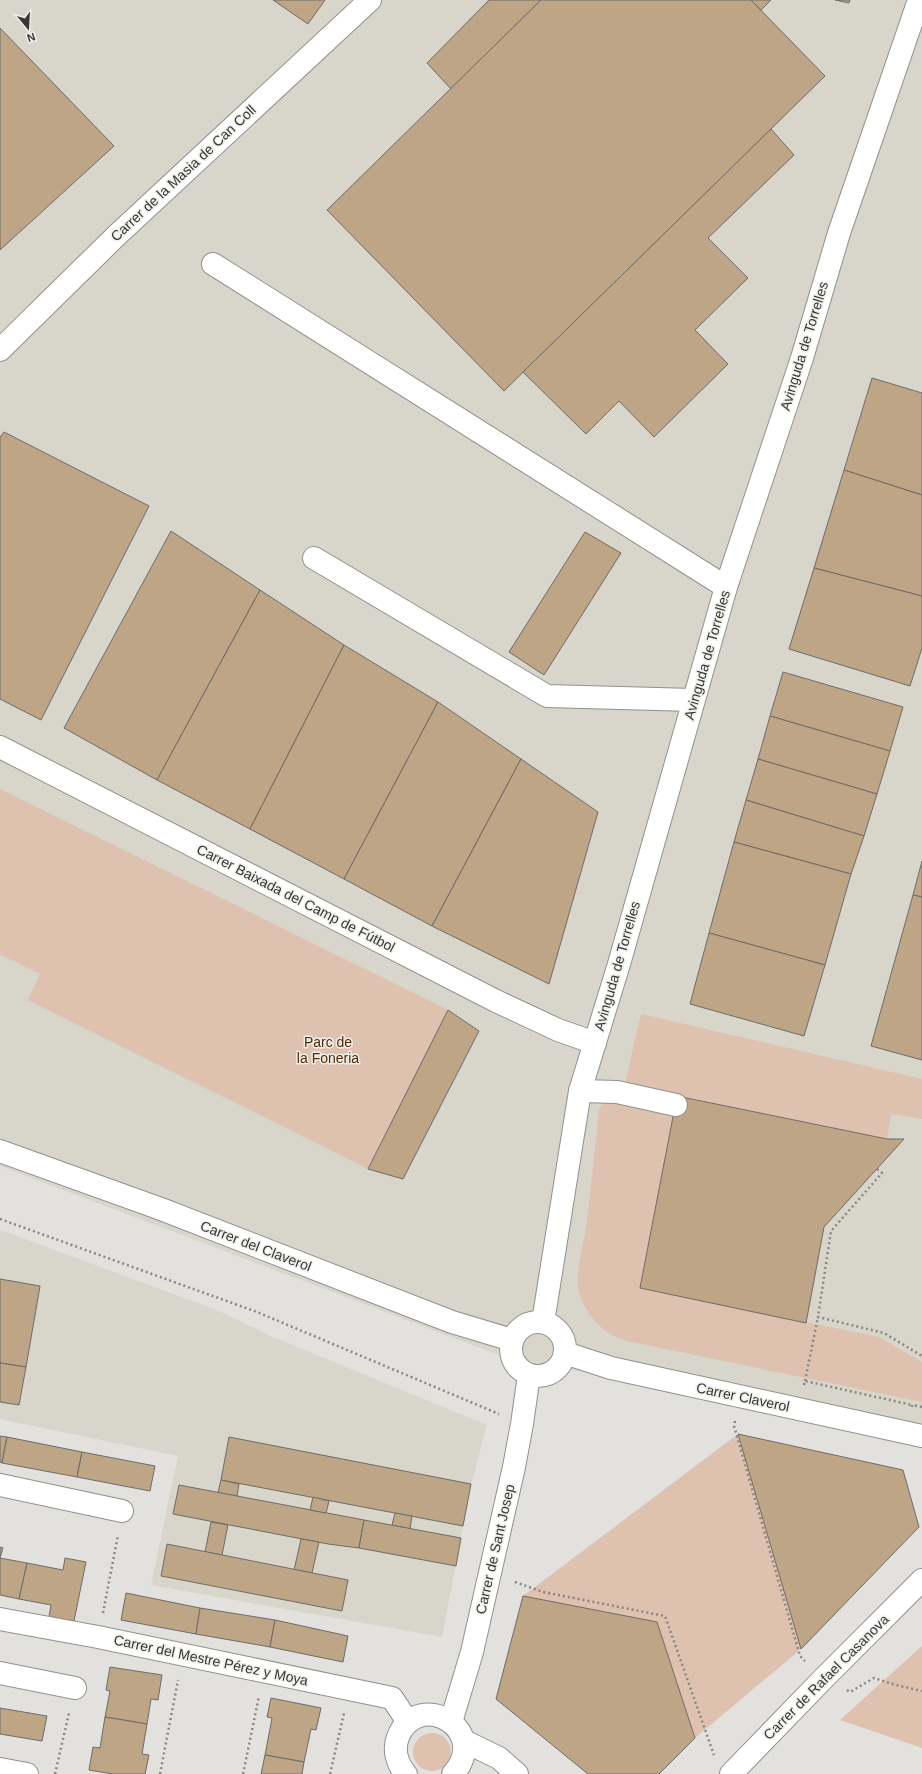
<svg xmlns="http://www.w3.org/2000/svg" width="922" height="1774" font-family="Helvetica,sans-serif">
<rect width="100%" height="100%" fill="#e2e1de"/>
<g fill="#d8d5ca">
<polygon points="0,0 922,0 922,1441 499,1355 0,1166"/>
<polygon points="1,1230 219,1311 271,1336 487,1425 471,1484 442,1637 151,1585 178,1456 0,1419 0,1233"/>
</g>
<g fill="#dec1ae">
<polygon points="0,789 448,1010 368,1169 28,1000 40,974 1,955 0,956"/>
<polygon points="641,1014 922,1079 922,1119 891,1114 887,1139 625,1084"/>
<path d="M 610,1101 L 675,1114 L 640,1288 L 879,1337 L 922,1362 L 922,1402 L 637,1343 C 611,1340 590,1322 581,1298 C 573,1279 583,1247 586,1228 C 591,1188 595,1149 599,1109 L 603,1104 Z"/>
<polygon points="738,1434 801,1649 695,1738 657,1622 523,1596"/>
<polygon points="922,1646 922,1748 840,1720"/>
<circle cx="432" cy="1752" r="19"/>
</g>
<g fill="#bda585" stroke="#6e6c69">
<polygon points="273,0 325,0 308,24"/>
<polygon points="489,0 541,0 451,89 427,63"/>
<polygon points="541,0 751,0 825,76 504,391 327,210"/>
<polygon points="751,0 771,0 761,10"/>
<polygon points="835,0 850,0 849,3"/>
<polygon points="0,28 114,146 0,250"/>
<polygon points="771,129 794,155 708,238 748,278 695,330 728,364 654,437 619,401 586,434 523,372"/>
<polygon points="872,378 922,393 922,495 844,470"/>
<polygon points="4,432 149,506 41,720 0,699 0,437"/>
<polygon points="844,470 922,495 922,596 814,568"/>
<polygon points="171,531 260,590 157,780 64,728"/>
<polygon points="585,532 621,553 544,675 509,652"/>
<polygon points="814,568 922,596 922,648 910,686 789,649"/>
<polygon points="260,590 344,645 250,829 157,780"/>
<polygon points="344,645 438,702 344,879 250,829"/>
<polygon points="783,672 903,707 890,751 770,716"/>
<polygon points="438,702 521,759 432,926 344,879"/>
<polygon points="770,716 890,751 877,794 758,759"/>
<polygon points="521,759 598,812 549,984 432,926"/>
<polygon points="758,759 877,794 864,836 746,800"/>
<polygon points="746,800 864,836 851,874 734,842"/>
<polygon points="734,842 851,874 825,965 709,933"/>
<polygon points="922,861 922,897 913,895"/>
<polygon points="913,895 922,897 922,1060 871,1046"/>
<polygon points="709,933 825,965 804,1036 690,1004"/>
<polygon points="448,1010 479,1031 403,1179 368,1169"/>
<polygon points="677,1096 887,1139 904,1139 824,1227 806,1323 640,1288"/>
<polygon points="0,1279 40,1286 26,1367 0,1363"/>
<polygon points="0,1363 26,1367 19,1405 0,1402"/>
<polygon points="738,1434 903,1470 919,1527 801,1649"/>
<polygon points="0,1436 7,1437 2,1463 0,1462"/>
<polygon points="7,1437 82,1452 77,1477 2,1463"/>
<polygon points="229,1437 471,1484 463,1526 221,1480"/>
<polygon points="82,1452 155,1466 150,1491 77,1477"/>
<polygon points="221,1480 239,1484 237,1496 218,1493"/>
<polygon points="179,1485 364,1520 359,1548 328,1544 173,1514"/>
<polygon points="313,1497 329,1501 326,1513 310,1510"/>
<polygon points="395,1513 412,1516 410,1529 392,1525"/>
<polygon points="364,1520 461,1538 456,1566 359,1548"/>
<polygon points="211,1522 228,1525 222,1555 205,1552"/>
<polygon points="301,1539 319,1542 312,1573 294,1570"/>
<polygon points="167,1544 348,1580 342,1611 161,1576"/>
<polygon points="0,1547 3,1548 0,1558 27,1563 19,1599 0,1595"/>
<polygon points="65,1558 86,1562 74,1621 49,1617 51,1605 19,1599 27,1563 63,1570"/>
<polygon points="126,1593 200,1608 196,1634 121,1620"/>
<polygon points="523,1596 657,1622 695,1738 659,1774 588,1774 496,1699"/>
<polygon points="200,1608 275,1620 270,1647 196,1634"/>
<polygon points="275,1620 348,1636 343,1662 270,1647"/>
<polygon points="110,1667 162,1675 158,1700 151,1699 147,1724 105,1717 110,1691 106,1690"/>
<polygon points="271,1698 321,1708 316,1730 311,1729 304,1762 265,1755 272,1718 267,1717"/>
<polygon points="0,1708 47,1716 42,1741 0,1734"/>
<polygon points="105,1717 147,1724 142,1754 149,1755 145,1774 113,1774 89,1770 93,1747 100,1748"/>
<polygon points="265,1755 304,1762 302,1774 261,1774"/>
</g>
<g fill="none" stroke-linecap="round" stroke-linejoin="round">
<defs>
<g id="minor">
<polyline points="213,264 726,587"/>
<polyline points="0,350 116,236 370,0"/>
<polyline points="314,558 547,696 693,700"/>
<polyline points="0,747 496,1001 558,1030 595,1043"/>
<polyline points="580,1091 617,1092 676,1105"/>
<polyline points="0,1151 161,1209 452,1322 512,1340"/>
<circle cx="538" cy="1349" r="27"/>
<polyline points="543,1322 580,1091 619,964 726,587 802,358 839,233 919,0"/>
<polyline points="565,1353 611,1368 922,1436"/>
<polyline points="0,1485 122,1511"/>
<polyline points="0,1619 98,1637 392,1698 408,1722"/>
<polyline points="0,1673 75,1688"/>
<polyline points="451,1722 472,1652 514,1467 522,1424 529,1375"/>
<polyline points="464,1741 499,1758 517,1774"/>
<polyline points="0,1769 27,1774"/>
<path d="M 406,1774 C 397,1764 393,1750 398,1737 C 418,1687 492,1730 453,1774"/>
<polyline points="731,1774 824,1678 922,1580"/>
</g>
</defs>
<use href="#minor" stroke="#91918d" stroke-width="24"/>
<g stroke="#888785" stroke-width="2.5" stroke-dasharray="2 3" stroke-linecap="butt">
<polyline points="877,1169 882,1173 831,1231 818,1317 884,1333 922,1356"/>
<polyline points="0,1219 257,1312 499,1414"/>
<polyline points="805,1381 818,1317"/>
<polyline points="804,1385 805,1381 912,1405"/>
<polyline points="912,1407 912,1405 922,1407"/>
<polyline points="735,1421 734,1426 800,1656 805,1661"/>
<polyline points="515,1582 543,1592 665,1616 714,1755"/>
<polyline points="103,1613 118,1535"/>
<polyline points="847,1690 850,1692 874,1678 896,1685 922,1691"/>
<polyline points="55,1774 69,1713"/>
<polyline points="160,1774 178,1680"/>
<polyline points="243,1774 259,1696"/>
<polyline points="330,1774 344,1713"/>
</g>
<use href="#minor" stroke="#fff" stroke-width="22"/>
</g>
<g text-anchor="middle" stroke-width="3" stroke-linejoin="round" paint-order="stroke">
<g font-size="14" fill="#373635" stroke="#efefeb">
<text transform="translate(183 173) rotate(-43)" y="5">Carrer de la Masia de Can Coll</text>
<text transform="translate(804 346) rotate(-73)" y="5">Avinguda de Torrelles</text>
<text transform="translate(707 655) rotate(-74)" y="5">Avinguda de Torrelles</text>
<text transform="translate(296 898) rotate(27)" y="5">Carrer Baixada del Camp de Fútbol</text>
<text transform="translate(617 966) rotate(-74)" y="5">Avinguda de Torrelles</text>
<text transform="translate(256 1246) rotate(21)" y="5">Carrer del Claverol</text>
<text transform="translate(743 1397) rotate(12)" y="5">Carrer Claverol</text>
<text transform="translate(495 1549) rotate(-77)" y="5">Carrer de Sant Josep</text>
<text transform="translate(211 1660) rotate(12)" y="5">Carrer del Mestre Pérez y Moya</text>
<text transform="translate(826 1677) rotate(-45)" y="5">Carrer de Rafael Casanova</text>
</g>
<g font-size="14" fill="#572903" stroke="#efefeb">
<text x="328" y="1047">Parc de<tspan x="328" dy="16">la Foneria</tspan></text>
</g>
</g>
<g transform="translate(28 28) rotate(162)" stroke="#efefeb" stroke-width="3" paint-order="stroke">
<path d="M0-3L7 15L0 10L-7 15Z" fill="#373635"/>
<text y="-6" font-size="11" font-weight="bold" text-anchor="middle" fill="#373635">N</text>
</g>
</svg>
